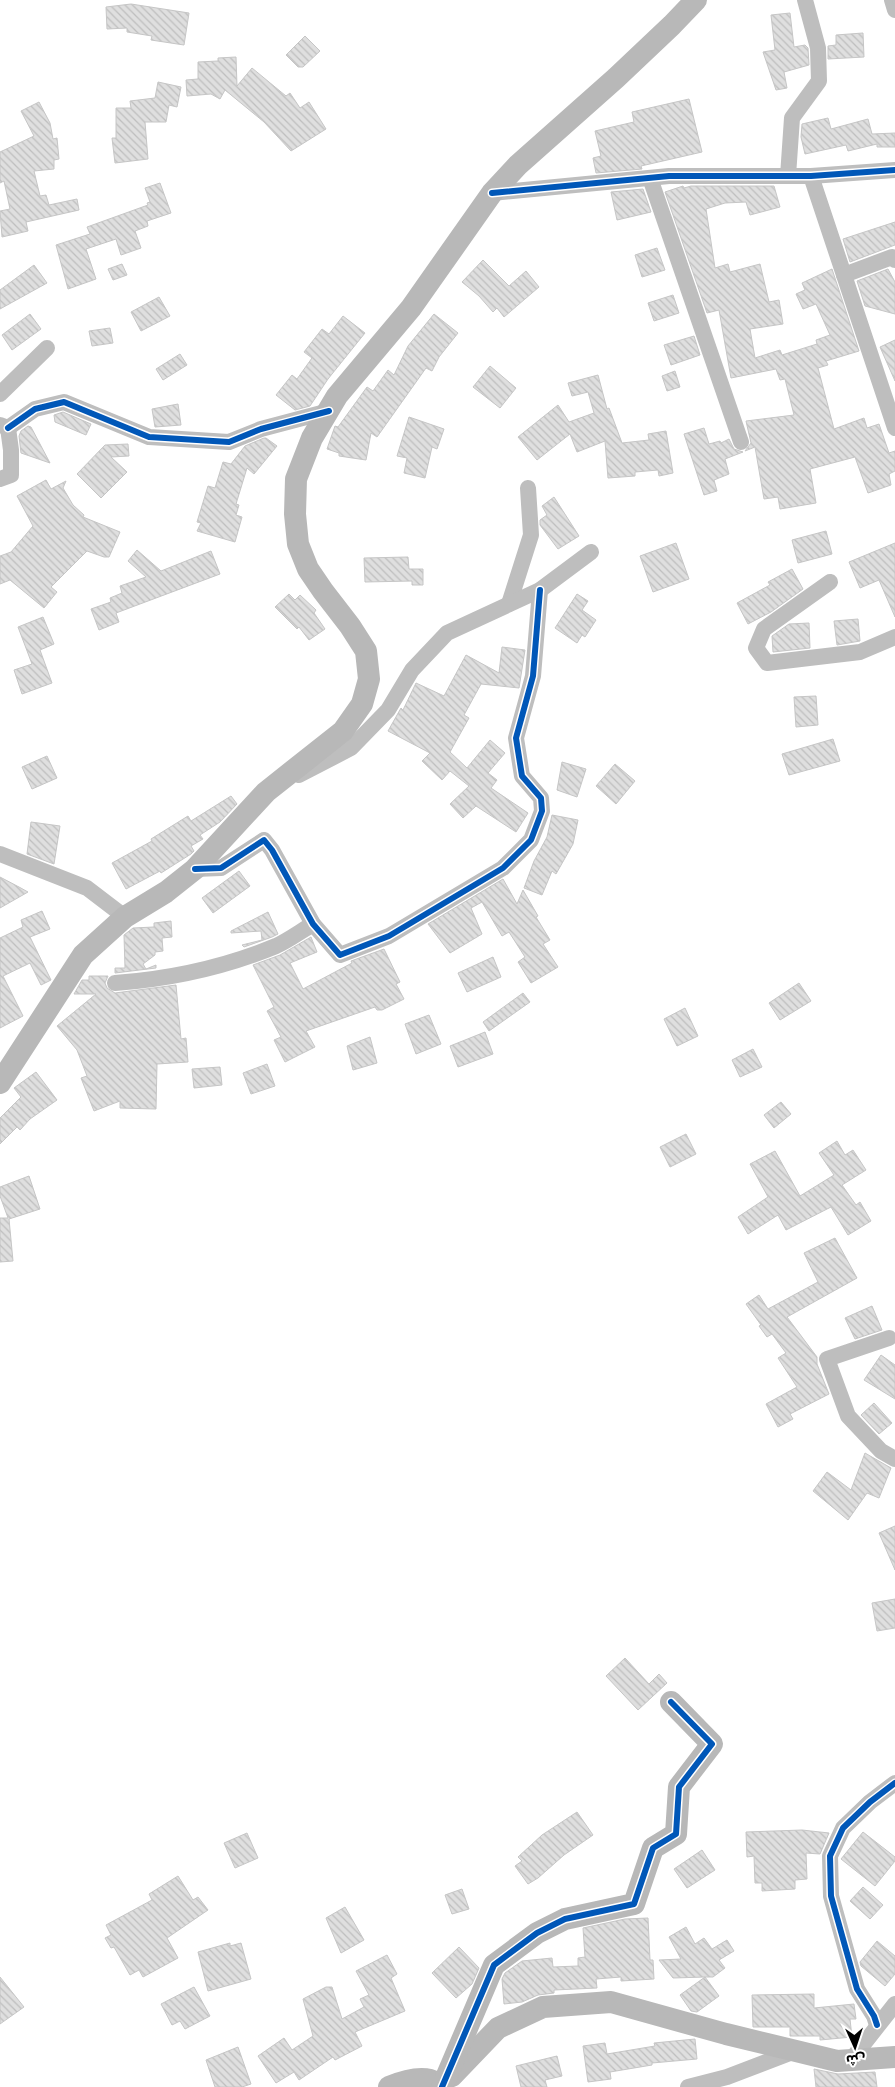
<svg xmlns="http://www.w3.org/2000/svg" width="895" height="2087" font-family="'Alegreya Sans','Noto Sans Arabic',sans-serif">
<defs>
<pattern id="building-back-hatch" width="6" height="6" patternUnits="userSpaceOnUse" patternTransform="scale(1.25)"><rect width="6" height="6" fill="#dfdfdf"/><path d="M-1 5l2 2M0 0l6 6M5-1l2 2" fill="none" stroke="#bebebe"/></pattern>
</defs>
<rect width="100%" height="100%" fill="#fff"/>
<g fill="url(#building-back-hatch)" stroke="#c6c6c6">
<polygon points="131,4 189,13 184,45 151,40 152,36 127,32 127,28 107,29 106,7"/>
<polygon points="790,13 794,47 805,45 808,48 809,65 784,72 787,88 776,90 763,52 775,50 771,15"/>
<polygon points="863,33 864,57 828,59 828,46 836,45 836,35"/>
<polygon points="305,36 320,51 303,67 298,67 286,55"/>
<polygon points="236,57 237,86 252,68 286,96 290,93 300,108 309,102 326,129 291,151 264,122 225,90 220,99 211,94 187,96 186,80 198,79 198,62 218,61 218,58"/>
<polygon points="158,82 181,87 177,107 169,105 166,122 145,122 148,159 115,163 112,138 116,138 116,108 131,108 130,101 155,98"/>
<polygon points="689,99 702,152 641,166 642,169 596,173 593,158 601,156 595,131 634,122 632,112"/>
<polygon points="39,102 50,123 53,139 57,138 59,159 54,160 54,169 34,171 40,196 46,195 49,205 77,199 79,210 26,222 28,231 2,237 0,211 10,209 4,181 0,183 0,152 34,136 21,111"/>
<polygon points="828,118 831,129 868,119 872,134 895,133 895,147 877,147 877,144 848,151 846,145 805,154 801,137 802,124"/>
<polygon points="160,183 171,213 147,221 148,226 135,231 141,248 121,255 116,239 86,249 96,279 68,289 56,245 90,234 87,227 148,205 147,203 150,202 145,188"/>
<polygon points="683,186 684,188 691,186 774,186 780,207 750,215 746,202 725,203 706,209 715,268 728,264 730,272 760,264 769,302 779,300 783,324 750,329 755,358 780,350 782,355 817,344 816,340 830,335 816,304 803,309 796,294 805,290 802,283 832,269 859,351 826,361 828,365 818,368 834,429 864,418 867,428 879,424 889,453 895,451 895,471 889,474 891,485 868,493 855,457 810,469 816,503 780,509 778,497 764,499 755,447 745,451 751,443 746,421 794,415 785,379 780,380 776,369 731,378 719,310 707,313 665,192"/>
<polygon points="643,189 651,212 617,220 611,192"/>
<polygon points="895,222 895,245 850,262 843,239"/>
<polygon points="657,248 665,270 642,277 635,255"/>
<polygon points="483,260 509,286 526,271 539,287 504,317 497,308 493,312 479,296 462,282"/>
<polygon points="122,264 127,275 113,280 108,269"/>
<polygon points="34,265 47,283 0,309 0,290"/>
<polygon points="888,269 895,282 895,314 865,306 857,281"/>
<polygon points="673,295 679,313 654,321 648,303"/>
<polygon points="159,297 170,316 141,331 131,312"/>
<polygon points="30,314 41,329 12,350 2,335"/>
<polygon points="434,314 458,333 439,357 432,371 426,368 377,437 371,433 366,460 339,456 339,453 327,449 335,426 338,427 367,387 373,391 388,370 394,375 408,346"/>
<polygon points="343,316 365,333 328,379 310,406 295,410 276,395 292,375 297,379 312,358 304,352 322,329 329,334"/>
<polygon points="110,328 113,343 92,346 89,331"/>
<polygon points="694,336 700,355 671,365 664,345"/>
<polygon points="895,340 895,381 880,347"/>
<polygon points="180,354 187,365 163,380 156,369"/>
<polygon points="490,366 516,388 500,408 473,387"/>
<polygon points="675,371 680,387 667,391 662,376"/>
<polygon points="598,375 607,409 609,408 622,443 649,440 648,434 666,431 673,473 659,476 658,470 635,472 635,476 608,478 605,441 577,452 570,434 537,460 518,437 558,405 569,422 594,413 588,392 572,396 568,383"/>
<polygon points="178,404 181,425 155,427 152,409"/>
<polygon points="63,412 91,424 86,435 55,422 54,415"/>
<polygon points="409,417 444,429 437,449 432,447 425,478 404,473 407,458 397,456"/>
<polygon points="28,426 31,427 50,463 21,453 19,436 21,431"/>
<polygon points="704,428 709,444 720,441 721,443 729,439 734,449 743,452 725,459 729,474 714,480 717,491 704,495 684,434"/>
<polygon points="264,438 266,438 277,446 254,474 247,468 236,504 239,505 236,515 242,517 235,542 197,531 201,523 197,522 208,486 215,488 223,462 231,464 245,446"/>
<polygon points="128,444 129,456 111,457 127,472 101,498 77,474 105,445"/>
<polygon points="46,480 51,489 66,481 63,488 73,505 84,515 83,517 120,532 109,557 104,557 87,551 51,587 57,592 44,608 10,580 0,584 0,556 11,552 33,526 17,496"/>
<polygon points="554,497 579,536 558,549 540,525 540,520 547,515 542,506"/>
<polygon points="826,531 832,554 798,563 792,540"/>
<polygon points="676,543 689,579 653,592 640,556"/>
<polygon points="895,543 895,617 879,580 860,588 849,562"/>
<polygon points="137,550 161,571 211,551 220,574 116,613 119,622 99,630 91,609 111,602 110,598 122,593 120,586 146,577 128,561"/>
<polygon points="408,557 409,569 423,569 423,585 412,585 412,581 365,582 364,558"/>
<polygon points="792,569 803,589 771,612 748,624 737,603 770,585 768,582"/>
<polygon points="289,594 295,600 300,595 316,610 314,613 325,629 309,640 299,627 297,629 275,607"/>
<polygon points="577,594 588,601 582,610 596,620 585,637 582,635 577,643 555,628"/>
<polygon points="43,617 54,644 40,650 52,683 22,694 14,670 32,664 18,627"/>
<polygon points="858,619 860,641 837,645 834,621"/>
<polygon points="809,623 810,648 773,652 772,636 789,624"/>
<polygon points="502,647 525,650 519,688 481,684 464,715 469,718 450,752 467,768 490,740 505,753 488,773 497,780 491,788 528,813 516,832 476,806 463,818 450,804 469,786 450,771 442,780 422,761 430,753 388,731 401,708 403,710 416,683 444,696 466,655 499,673"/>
<polygon points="816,696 818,725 796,727 794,697"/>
<polygon points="833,739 840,761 789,775 782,754"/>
<polygon points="47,756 57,778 32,789 22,767"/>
<polygon points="562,762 586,769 577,797 557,790"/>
<polygon points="615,764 635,781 616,804 596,786"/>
<polygon points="231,796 237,804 220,822 200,835 203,839 191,846 194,851 191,854 161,873 160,871 126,889 112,863 152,841 151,839 188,816 191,821"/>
<polygon points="552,815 578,820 573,844 556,874 552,871 542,895 524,888 534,861 547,837"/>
<polygon points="31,822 60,826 54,864 27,854"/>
<polygon points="239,871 250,886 213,913 202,898"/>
<polygon points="0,877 19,887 28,892 0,908"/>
<polygon points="503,879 517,904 523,890 538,916 536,917 550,940 543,944 558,967 531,983 518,962 525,957 509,932 502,936 482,902 471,908 482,934 450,953 428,924"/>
<polygon points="42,911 50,929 30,937 51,980 41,985 30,963 3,976 23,1016 0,1028 0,938 23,927 21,920"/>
<polygon points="268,912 278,934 272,937 244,947 242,945 262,940 261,931 231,933 231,931"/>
<polygon points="171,921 172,937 162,938 163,951 155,952 155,955 143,964 146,969 156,965 156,968 115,973 115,968 125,968 124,935 133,928 154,927 154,923"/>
<polygon points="311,937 317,952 290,963 303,989 352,963 351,961 384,949 400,982 396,984 404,999 382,1010 377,1010 375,1007 306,1031 315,1047 285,1062 274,1040 281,1037 267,1011 274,1007 253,965 280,955"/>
<polygon points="493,957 501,977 467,992 458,973"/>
<polygon points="89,976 108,976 105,983 107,988 115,993 176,985 181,1039 186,1038 188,1062 157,1064 156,1109 120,1108 120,1101 94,1111 81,1078 87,1076 77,1050 57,1026 96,994 74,994 82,980 89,980"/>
<polygon points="799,983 811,1001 780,1020 769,1003"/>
<polygon points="523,993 530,1002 489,1031 483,1022"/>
<polygon points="685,1008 698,1036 677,1046 664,1019"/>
<polygon points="429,1015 441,1044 416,1054 405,1024"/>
<polygon points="485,1032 493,1054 458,1067 450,1046"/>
<polygon points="370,1037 377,1063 353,1070 347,1046"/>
<polygon points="753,1049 762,1067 740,1077 732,1060"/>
<polygon points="267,1064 275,1086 251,1094 243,1073"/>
<polygon points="220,1067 222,1085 194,1088 192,1069"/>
<polygon points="36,1072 57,1100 30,1119 20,1130 17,1127 0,1144 0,1118 21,1097 14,1088"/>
<polygon points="781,1102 791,1114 774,1128 764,1115"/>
<polygon points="686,1134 696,1154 670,1167 660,1147"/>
<polygon points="837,1141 845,1155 853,1150 866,1170 842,1185 856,1205 860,1202 871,1221 848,1235 831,1207 786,1230 778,1215 748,1234 738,1217 768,1197 750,1164 775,1151 800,1196 834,1175 819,1153"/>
<polygon points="29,1176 40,1209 9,1219 13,1261 0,1262 0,1218 8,1218 0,1196 0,1187"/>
<polygon points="835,1238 857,1278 787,1317 817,1357 817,1364 829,1394 790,1414 793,1419 778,1427 766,1404 797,1387 778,1358 786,1353 772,1334 767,1337 759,1326 761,1325 746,1304 759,1295 768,1309 818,1282 804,1253"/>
<polygon points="872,1306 882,1330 855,1339 845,1318"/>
<polygon points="881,1355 895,1365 895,1399 864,1380"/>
<polygon points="874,1403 892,1423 879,1434 861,1415"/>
<polygon points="865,1453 891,1468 879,1498 867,1493 848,1520 813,1491 827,1472 851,1490"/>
<polygon points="895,1526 895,1570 879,1533"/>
<polygon points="895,1599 895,1628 877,1631 872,1603"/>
<polygon points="625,1658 649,1684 659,1674 667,1683 638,1710 606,1676"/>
<polygon points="577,1812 593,1835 564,1855 538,1878 528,1884 515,1866 522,1861 518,1857 542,1835"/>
<polygon points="802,1830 829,1833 820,1854 806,1853 807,1879 795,1880 795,1889 762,1891 762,1883 755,1883 754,1856 747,1857 746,1832"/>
<polygon points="863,1832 895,1857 895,1861 875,1886 841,1859"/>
<polygon points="247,1833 258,1858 235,1868 224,1843"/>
<polygon points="702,1850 715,1870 687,1888 674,1869"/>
<polygon points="178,1876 193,1900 198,1897 208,1910 167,1938 178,1958 143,1977 139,1970 130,1975 114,1947 111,1948 105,1938 111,1935 106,1925 152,1900 149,1894"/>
<polygon points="863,1887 883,1905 870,1919 850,1901"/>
<polygon points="462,1889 469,1909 452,1914 445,1895"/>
<polygon points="345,1907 364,1940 341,1953 326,1918"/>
<polygon points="648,1918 650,1960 653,1960 654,1979 621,1981 621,1977 596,1979 597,1988 554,1990 554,1993 538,1995 522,2002 504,2004 502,1979 505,1973 522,1961 552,1958 553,1967 578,1966 578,1958 585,1957 583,1928 625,1919"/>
<polygon points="686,1927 695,1944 704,1938 712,1949 727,1940 734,1951 719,1960 725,1968 713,1977 705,1977 719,1996 697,2012 691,2011 680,1995 705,1977 673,1978 659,1960 681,1959 669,1937"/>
<polygon points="877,1941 895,1956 895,1974 885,1986 861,1966 860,1962"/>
<polygon points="230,1943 230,1946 241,1943 251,1979 208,1991 198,1952"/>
<polygon points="459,1947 479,1968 472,1984 456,1998 432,1973"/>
<polygon points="387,1955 397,1974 391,1978 405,2011 355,2032 362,2046 335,2060 333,2057 299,2080 294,2072 276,2083 258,2056 284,2038 292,2050 313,2036 303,1999 326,1987 332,1987 342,2019 364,2007 360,1999 369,1995 356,1971"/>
<polygon points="0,1977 24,2007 0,2024"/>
<polygon points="194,1987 210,2016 185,2029 180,2021 172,2025 161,2004"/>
<polygon points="814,1994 814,2008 854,2004 856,2019 850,2019 852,2037 820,2040 820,2036 790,2036 790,2027 753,2027 752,1995"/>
<polygon points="695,2039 697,2059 652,2063 652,2065 610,2072 611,2079 588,2082 583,2046 605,2043 607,2054 655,2046 654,2043"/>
<polygon points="238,2047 251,2084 242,2087 215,2087 206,2060"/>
<polygon points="557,2056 562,2076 545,2080 547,2087 521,2087 516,2066"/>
<polygon points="814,2069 838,2074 875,2072 877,2087 816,2087"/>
</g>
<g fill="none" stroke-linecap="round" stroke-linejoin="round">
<g stroke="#bebebe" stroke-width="16">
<polyline points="892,0 895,10"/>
<polyline points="788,176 792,118 819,81 818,48 805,0"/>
<polyline points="811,176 895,428"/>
<polyline points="650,178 741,442"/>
<polyline points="492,193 669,176 811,176 895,170"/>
<polyline points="844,275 892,257 895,260"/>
<polyline points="0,394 47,348"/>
<polyline points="0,425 8,428 11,450 11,475 0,479"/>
<polyline points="8,428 35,409 64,402 149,437 229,442 261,429 329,411"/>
<polyline points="830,582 764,629 756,648 767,663 860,652 895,637"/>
<polyline points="509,604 531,535 528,488"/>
<polyline points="299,775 351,748 388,710 412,670 447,633 540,590 591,552"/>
<polyline points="0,854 87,888 125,917"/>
<polyline points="195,869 221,868 264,840 272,850 313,924 340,955 389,936 503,868 531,840 542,811 541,798 522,776 516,738 533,676 540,590"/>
<path d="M 115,983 C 170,979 225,967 276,946 C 289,940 301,931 313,924"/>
<polyline points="889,1338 827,1359 848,1416 881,1451 895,1459"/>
<polyline points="877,2025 874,2016 857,1989 831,1896 830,1856 843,1828 870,1802 895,1783"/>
<polyline points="851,2060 895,2004"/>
<polyline points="688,2087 727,2077 795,2051"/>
</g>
<g stroke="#b8b8b8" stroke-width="22">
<polyline points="0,1083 83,955 125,917 166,892 195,869 266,792 343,731 362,704 369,679 366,651 350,626 323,591 308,569 298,544 295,514 296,479 312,438 337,396 411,308 492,193 518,165 616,78 672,25 696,0"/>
<polyline points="452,2076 498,2028 543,2007 611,2002 726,2034 837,2061 895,2057"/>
<path d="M 389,2087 C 401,2082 418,2077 430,2080 C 434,2081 438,2085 441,2087"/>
<polyline points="442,2087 494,1965 537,1933 565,1919 634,1904 653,1848 676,1834 679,1787 712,1744 671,1702"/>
</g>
<defs>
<g id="cycleway">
<polyline points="492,193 669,176 811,176 895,170"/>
<polyline points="8,428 35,409 64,402 149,437 229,442 261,429 329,411"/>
<polyline points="195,869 221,868 264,840 272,850 313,924 340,955 389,936 503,868 531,840 542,811 541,798 522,776 516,738 533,676 540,590"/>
<polyline points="877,2025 874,2016 857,1989 831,1896 830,1856 843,1828 870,1802 895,1783"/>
<polyline points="442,2087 494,1965 537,1933 565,1919 634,1904 653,1848 676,1834 679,1787 712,1744 671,1702"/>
</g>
</defs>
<use href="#cycleway" stroke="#fff" stroke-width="9"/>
<use href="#cycleway" stroke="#0057b8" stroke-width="6"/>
</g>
<g transform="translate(855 2047) rotate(177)" stroke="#ffffff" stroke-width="4" paint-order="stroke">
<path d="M0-4L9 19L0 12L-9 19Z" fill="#000000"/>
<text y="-8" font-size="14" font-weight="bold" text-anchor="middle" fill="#000000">ش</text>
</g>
</svg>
